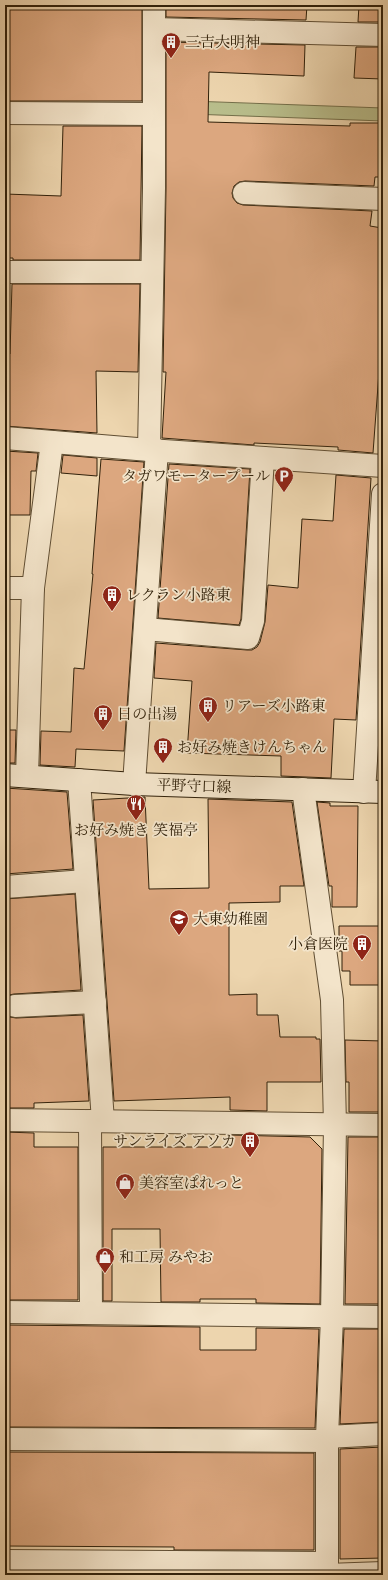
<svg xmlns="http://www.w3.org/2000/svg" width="388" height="1580" font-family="Cardo,'Noto Serif JP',serif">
<rect width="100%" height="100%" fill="#edd5ae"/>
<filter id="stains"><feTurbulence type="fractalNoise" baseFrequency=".005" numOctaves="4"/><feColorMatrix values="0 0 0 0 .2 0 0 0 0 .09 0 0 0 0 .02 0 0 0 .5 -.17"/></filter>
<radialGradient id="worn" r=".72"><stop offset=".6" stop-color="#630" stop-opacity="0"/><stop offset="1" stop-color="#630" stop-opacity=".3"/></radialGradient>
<polygon fill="#b8bd8b" stroke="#746f4a" points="163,100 383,108 383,121 163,113"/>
<g fill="#dca77f" stroke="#31210a">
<rect x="5" y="5" width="137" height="96"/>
<polygon points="166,5 307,5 306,20 166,17"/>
<polygon points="359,5 383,5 383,22 358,22"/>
<polygon points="166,42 305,45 304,76 209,72 208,122 350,126 350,123 382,123 381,177 375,177 374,186 245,181 239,182 234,186 232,193 233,198 237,203 243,205 372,211 370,226 382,228 379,345 381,345 373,453 338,450 338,447 254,443 254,445 162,438 166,372 163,372 166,188"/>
<polygon points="356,47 383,47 383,79 354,78"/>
<polygon points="63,126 142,126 140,260 13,260 13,258 5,258 5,194 61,196"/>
<polygon points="12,284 140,284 138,372 96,371 97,433 5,426 5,354 10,354"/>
<polygon points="5,451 38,453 36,471 31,471 30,515 5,515"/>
<polygon points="63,455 97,458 97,476 61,473"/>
<polygon points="101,459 144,462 124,751 76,749 75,767 40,765 41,731 71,732 74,668 84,669 93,574 92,574 94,547"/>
<polygon points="169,464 250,469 241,619 239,625 158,618"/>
<polygon points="336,475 371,478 356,720 334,719 331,778 281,776 281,756 187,753 192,681 154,678 156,643 247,650 252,650 257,647 260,642 265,622 268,585 298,588 302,519 333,521"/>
<polygon points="5,730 16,730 15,763 5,763"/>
<polygon points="5,788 67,792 73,869 5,874"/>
<polygon points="145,797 149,889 209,888 208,799 292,802 304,886 280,886 280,902 229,903 229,995 257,994 257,1015 278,1015 280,1037 316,1037 316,1039 320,1039 321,1082 267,1082 267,1111 230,1110 230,1097 114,1101 93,800"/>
<polygon points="317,802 330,803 330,806 358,806 357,907 332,907 332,886 329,886"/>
<polygon points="75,894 81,990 14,994 9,995 5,999 5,995 7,995 7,944 5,944 5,899"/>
<polygon points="339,926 379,926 379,933 383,933 383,985 350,985 350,971 342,971 342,951 339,951"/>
<polygon points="5,1013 10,1017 16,1018 83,1015 89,1101 34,1103 34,1108 5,1108"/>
<polygon points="345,1040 383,1041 383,1112 349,1112 349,1082 346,1082"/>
<polygon points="5,1132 34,1133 34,1147 78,1147 78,1300 8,1300 8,1236 5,1236"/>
<polygon points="230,1135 310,1137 322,1149 320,1304 256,1303 256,1299 200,1299 200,1302 161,1302 160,1229 112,1229 112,1301 103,1301 103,1147 230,1147"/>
<polygon points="348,1137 383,1137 383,1304 345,1304"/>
<polygon points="8,1325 200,1327 200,1350 256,1350 256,1328 319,1329 315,1428 5,1427 6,1328 8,1328"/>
<polygon points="344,1329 383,1329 383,1422 340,1424"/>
<polygon points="383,1447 383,1558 340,1559 340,1449"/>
<polygon points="5,1452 314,1453 314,1550 174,1550 174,1547 5,1546"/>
</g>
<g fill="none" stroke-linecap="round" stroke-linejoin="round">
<defs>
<g id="minor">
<polyline points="154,29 383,35"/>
<polyline points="5,113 153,114"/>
<polyline points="244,193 383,199"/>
<polyline points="5,272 152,272"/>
<polyline points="5,438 149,450 383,466"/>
<polyline points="149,450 154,188 154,5"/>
<polyline points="5,588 33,588"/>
<polyline points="145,629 248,638 253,621 263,458"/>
<polyline points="27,776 33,588 52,442"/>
<polyline points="79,780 103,1121"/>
<polyline points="134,784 157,450"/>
<polyline points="303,789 332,1000 335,1125 332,1317 327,1437 327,1575"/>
<polyline points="364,792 383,494"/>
<polyline points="5,887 85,881"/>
<polyline points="15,1006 95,1002"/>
<polyline points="5,1120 383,1125"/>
<polyline points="90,1121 91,1313"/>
<polyline points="5,1312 383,1317"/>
<polyline points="327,1437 383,1434"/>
<polyline points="5,1439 327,1441"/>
<polyline points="5,1561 327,1563"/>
<polyline points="327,1575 383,1573"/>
</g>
<polyline id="secondary" points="5,775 134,784 383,792"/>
</defs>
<use href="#minor" stroke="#604e33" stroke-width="24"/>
<use href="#secondary" stroke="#31210a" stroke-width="24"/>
<use href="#minor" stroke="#f3e4ca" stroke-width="22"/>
<use href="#secondary" stroke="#f3e4ca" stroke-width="22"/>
</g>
<defs>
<symbol id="building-pin" viewBox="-11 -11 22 30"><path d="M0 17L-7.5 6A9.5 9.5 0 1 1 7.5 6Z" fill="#8f2418" stroke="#f3e4ca"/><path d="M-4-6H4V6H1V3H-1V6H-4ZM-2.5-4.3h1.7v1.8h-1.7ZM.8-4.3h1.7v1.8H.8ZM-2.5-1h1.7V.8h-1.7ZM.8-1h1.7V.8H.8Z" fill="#fff"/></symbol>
<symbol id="parking-pin" viewBox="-11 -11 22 30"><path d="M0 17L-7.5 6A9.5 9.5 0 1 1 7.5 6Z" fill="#8f2418" stroke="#f3e4ca"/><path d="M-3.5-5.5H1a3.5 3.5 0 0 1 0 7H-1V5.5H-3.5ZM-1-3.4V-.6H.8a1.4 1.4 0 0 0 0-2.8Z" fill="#fff"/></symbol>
<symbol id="restaurant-pin" viewBox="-11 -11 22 30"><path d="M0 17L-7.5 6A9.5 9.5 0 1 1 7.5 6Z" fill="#8f2418" stroke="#f3e4ca"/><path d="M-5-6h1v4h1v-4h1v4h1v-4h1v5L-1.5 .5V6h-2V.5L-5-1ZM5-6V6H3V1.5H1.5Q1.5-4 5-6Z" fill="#fff"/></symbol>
<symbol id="school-pin" viewBox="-11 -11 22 30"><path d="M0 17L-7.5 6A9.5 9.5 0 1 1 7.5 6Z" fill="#8f2418" stroke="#f3e4ca"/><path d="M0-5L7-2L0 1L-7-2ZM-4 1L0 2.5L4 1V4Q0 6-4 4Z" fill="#fff"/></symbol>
<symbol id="shop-pin" viewBox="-11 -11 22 30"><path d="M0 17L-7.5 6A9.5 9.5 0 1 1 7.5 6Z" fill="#8f2418" stroke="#f3e4ca"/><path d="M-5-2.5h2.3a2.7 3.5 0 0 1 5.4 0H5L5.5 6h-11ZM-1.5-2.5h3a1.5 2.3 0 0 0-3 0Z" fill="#fff"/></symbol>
</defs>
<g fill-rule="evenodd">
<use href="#building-pin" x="160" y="31" width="22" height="30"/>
<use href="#parking-pin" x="273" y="465" width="22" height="30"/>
<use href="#building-pin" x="101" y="584" width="22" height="30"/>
<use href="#building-pin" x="197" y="695" width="22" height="30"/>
<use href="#building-pin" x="92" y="703" width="22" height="30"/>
<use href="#building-pin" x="152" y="736" width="22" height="30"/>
<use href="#restaurant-pin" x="125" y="793" width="22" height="30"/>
<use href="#school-pin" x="168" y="908" width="22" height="30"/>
<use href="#building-pin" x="351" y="933" width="22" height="30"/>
<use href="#building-pin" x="239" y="1130" width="22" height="30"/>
<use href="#shop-pin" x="114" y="1172" width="22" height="30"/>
<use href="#shop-pin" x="94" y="1246" width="22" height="30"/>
</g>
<g text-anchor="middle" stroke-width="3.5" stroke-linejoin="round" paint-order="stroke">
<g font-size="15" fill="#31210a" stroke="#f3e4ca" text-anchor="start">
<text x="185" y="47">三吉大明神</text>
<text x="270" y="481" text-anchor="end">タガワモータープール</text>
<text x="126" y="600">レクラン小路東</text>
<text x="222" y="711">リアーズ小路東</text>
<text x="117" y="719">日の出湯</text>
<text x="177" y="752">お好み焼きけんちゃん</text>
<text x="136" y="835" text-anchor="middle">お好み焼き 笑福亭</text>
<text x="193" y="924">大東幼稚園</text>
<text x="348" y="949" text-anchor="end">小倉医院</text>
<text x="236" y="1146" text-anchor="end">サンライズ アソカ</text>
<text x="139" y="1188">美容室ぱれっと</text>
<text x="119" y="1262">和工房 みやお</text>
</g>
<g font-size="15" fill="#31210a" stroke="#f3e4ca">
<text transform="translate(194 786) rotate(2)" y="5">平野守口線</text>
</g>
</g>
<rect width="388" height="1580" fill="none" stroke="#edd5ae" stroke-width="20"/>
<rect x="6" y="6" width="376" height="1568" fill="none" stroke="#31210a" stroke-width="2"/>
<rect x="10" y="10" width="368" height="1560" fill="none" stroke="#31210a"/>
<rect width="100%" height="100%" filter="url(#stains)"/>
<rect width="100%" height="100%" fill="url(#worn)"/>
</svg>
